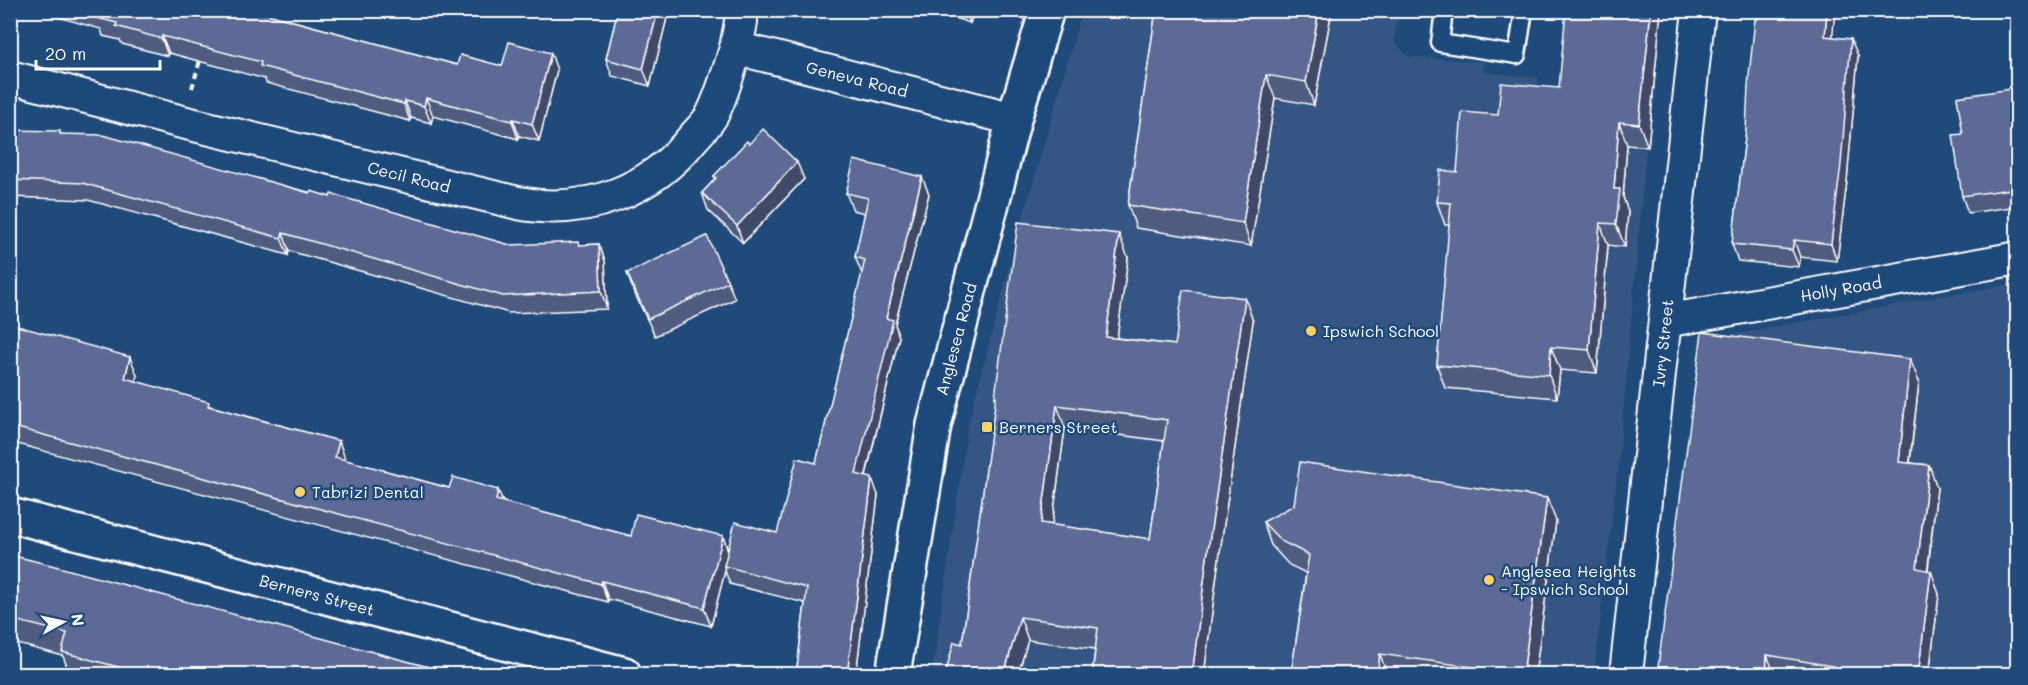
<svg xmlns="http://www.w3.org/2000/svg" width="2028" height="685" font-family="Mali,sans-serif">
<rect width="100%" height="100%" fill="#1f4a7a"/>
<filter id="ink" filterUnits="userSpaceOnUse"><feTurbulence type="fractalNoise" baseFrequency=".0167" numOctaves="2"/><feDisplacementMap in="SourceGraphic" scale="12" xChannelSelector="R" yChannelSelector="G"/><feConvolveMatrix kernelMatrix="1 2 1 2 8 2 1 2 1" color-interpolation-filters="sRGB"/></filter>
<g filter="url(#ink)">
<g fill="#365784">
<polygon points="1082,11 1398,11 1394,42 1409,57 1484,62 1483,72 1538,78 1537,100 1579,143 1646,149 1620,449 1594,674 932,674 968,424 1017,239"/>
<polygon points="2017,283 2017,674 1668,674 1713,338"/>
</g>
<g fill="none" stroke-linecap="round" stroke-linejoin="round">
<defs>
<polyline id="lane" points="1444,10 1440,43 1517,55 1524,10"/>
<g id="street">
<polyline points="741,10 741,22 736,48 1014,119"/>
<path d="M 10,77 L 182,122 L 518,203 C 585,216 651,191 693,138 C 700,130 709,122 713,113 C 723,92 729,70 736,48"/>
<polyline points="1665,321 2018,258"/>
<polyline points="1626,674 1699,10"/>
</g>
<g id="secondary">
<polyline points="10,515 624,674"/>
<polyline points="893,674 934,425 1014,119 1047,10"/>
</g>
</defs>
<use href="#lane" stroke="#fff" stroke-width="21"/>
<use href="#street" stroke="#fff" stroke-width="36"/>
<use href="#secondary" stroke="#fff" stroke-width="38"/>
<polyline stroke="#fff" stroke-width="4" stroke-dasharray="6 4.5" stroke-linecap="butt" points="192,88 201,57"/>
<use href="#lane" stroke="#1f4a7a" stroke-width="16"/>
<use href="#street" stroke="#1f4a7a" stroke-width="32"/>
<use href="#secondary" stroke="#1f4a7a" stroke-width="33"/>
</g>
<g fill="#505b80" stroke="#fff" stroke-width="1.5" fill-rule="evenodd">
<polygon points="33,10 252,10 457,65 502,66 557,70 539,141 519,136 518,139 433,116 431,123 411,118 410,121 266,83 265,79 169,53 168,56 122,44 120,40 103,36 101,29"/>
<polygon points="618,10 669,10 650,86 612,76 606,59"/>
<polygon points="930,10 975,10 970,23"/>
<polygon points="1156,10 1332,10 1314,105 1275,98 1251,246 1136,228 1128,205"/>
<polygon points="1661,10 1648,147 1627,145 1623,197 1628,212 1625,247 1608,245 1597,373 1560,370 1557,398 1445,388 1437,365 1450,225 1445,225 1437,202 1457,172 1498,115 1559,88"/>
<polygon points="1833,37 1858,56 1847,181 1837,261 1800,257 1799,267 1738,261 1732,244 1746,130"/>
<polygon points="2018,88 2018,206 1968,213 1962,196"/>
<polygon points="10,130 62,134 330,197 510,245 579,245 599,244 605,261 607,309 509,313 289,251 288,255 88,200 10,197"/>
<polygon points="749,144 804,179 743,243 708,210 702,193 715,179 714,176"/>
<polygon points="846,193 929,194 895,324 899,337 866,476 878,495 856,675 799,675 797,668 805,603 730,584 725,571 711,626 608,599 608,602 10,442 10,324 137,375 135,381 210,406 339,441 345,460 449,488 498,490 503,502 631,536 723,536 728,550 777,533 816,463 862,274 855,257 865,213 853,210"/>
<path d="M 1128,258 L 1117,338 L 1175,345 L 1253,321 L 1217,573 L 1204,675 L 1092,675 L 1095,649 L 1028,640 L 962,644 L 996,400 L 995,397 ZM 1065,428 L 1164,441 L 1150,539 L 1052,525 Z"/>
<polygon points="627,273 728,282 735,299 655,336 633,290"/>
<polygon points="1919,382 1910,463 1929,465 1937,488 1928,570 1939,594 1929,675 1657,675"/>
<polygon points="1556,521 1535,675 1291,675 1306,573 1289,565 1271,545 1263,522"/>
<polygon points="10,555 458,675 70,675 63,656 10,642"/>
</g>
<g fill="#414a68" stroke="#fff" stroke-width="1.5">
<polygon points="658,10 669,10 650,86 643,69"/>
<polygon points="966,10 975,10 970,23"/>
<polygon points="1319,10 1332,10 1314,105 1306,82"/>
<polygon points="1651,10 1661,10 1648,147 1639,124"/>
<polygon points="1827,10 1835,10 1831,54 1825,36"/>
<polygon points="162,36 169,53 168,56 162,39"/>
<polygon points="1851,39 1858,56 1847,181 1837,261 1831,244"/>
<polygon points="551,53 557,70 539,141 532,124"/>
<polygon points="1266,75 1275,98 1251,246 1243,223"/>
<polygon points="426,98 433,116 431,123 424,106"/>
<polygon points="405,101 411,118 410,121 404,104"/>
<polygon points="513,119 519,136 518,139 512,121"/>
<polygon points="1619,122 1627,145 1623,197 1628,212 1625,247 1616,224 1614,189"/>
<polygon points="797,162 804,179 743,243 737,226"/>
<polygon points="922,177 929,194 895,324 899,337 862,491 856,474 886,318"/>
<polygon points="1600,223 1608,245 1597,373 1589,350"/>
<polygon points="283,233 289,251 288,255 281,238"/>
<polygon points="1119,234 1128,258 1114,360 1106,337"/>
<polygon points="1794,240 1800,257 1799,267 1792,250"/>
<polygon points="599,244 605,261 607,309 601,291"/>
<polygon points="1245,298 1253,321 1217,573 1204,675 1192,675 1208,550"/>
<polygon points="1551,347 1560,370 1557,398 1549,375"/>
<polygon points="130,357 137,375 132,397 125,378"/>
<polygon points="1910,359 1919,382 1907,485 1899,462"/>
<polygon points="1057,405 1065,428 1049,547 1041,523"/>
<polygon points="339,441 345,459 341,475 335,457"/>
<polygon points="1929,465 1937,488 1925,591 1917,568"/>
<polygon points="872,478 878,495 856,675 847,675"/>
<polygon points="498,490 505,509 496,500"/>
<polygon points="1547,498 1556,521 1535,675 1523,675"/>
<polygon points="723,536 729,555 724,566 725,571 711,626 704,608"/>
<polygon points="1931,571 1939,594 1929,675 1918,675"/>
<polygon points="602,581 608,599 608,602 601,584"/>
<polygon points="1020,617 1028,640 1018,675 1004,675"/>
<polygon points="1380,654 1387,675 1377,675"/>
<polygon points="1767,655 1775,675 1766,675"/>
</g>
<g fill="#5d6a95" stroke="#fff" stroke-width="1.5" fill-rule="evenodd">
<polygon points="91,10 252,10 457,65 460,55 502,66 509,42 551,53 532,124 513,119 512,121 426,98 424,106 405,101 404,104 260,66 261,62 162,36 162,39 116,26 117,23 97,18 99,13"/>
<polygon points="618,10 658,10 643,69 606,59"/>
<polygon points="1156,10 1319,10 1306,82 1266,75 1243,223 1128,205"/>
<polygon points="1566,10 1651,10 1639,124 1619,122 1614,189 1620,189 1616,224 1600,223 1589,350 1551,347 1549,375 1437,365 1451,203 1437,202 1440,170 1457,172 1462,112 1498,115 1501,83 1559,88"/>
<polygon points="1759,10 1827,10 1825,36 1851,39 1841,164 1831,244 1794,240 1792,250 1732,244 1746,130 1748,86 1755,19 1758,19"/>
<polygon points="2018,88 2018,188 1962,196 1953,135 1963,134 1957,97"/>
<polygon points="763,129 797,162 737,226 702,193 716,178 714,176 747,141 749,144"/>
<polygon points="10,130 60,131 60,134 103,135 310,193 311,191 330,197 331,194 510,245 578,242 579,245 599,244 601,291 503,296 283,233 281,238 82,183 10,180"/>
<polygon points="854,160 922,177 886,318 893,320 856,474 872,478 847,675 842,675 797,668 807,588 724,566 735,522 777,533 797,458 816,463 865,260 855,257 868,198 846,193"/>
<path d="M 1018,222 L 1119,234 L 1106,337 L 1175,345 L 1183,290 L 1245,298 L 1208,550 L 1192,675 L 1092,675 L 1098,628 L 1020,617 L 1004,675 L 945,675 L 954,642 L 962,644 L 996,397 L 995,397 ZM 1057,405 L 1167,420 L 1150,539 L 1041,523 Z"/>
<polygon points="707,236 728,282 648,319 627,273"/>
<polygon points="10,324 130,357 125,378 209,402 208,406 339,441 335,457 449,488 453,477 498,490 496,500 631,536 636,514 723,536 704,608 602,581 601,584 10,426"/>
<polygon points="1702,332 1910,359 1899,462 1929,465 1917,568 1931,571 1918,675 1832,675 1833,666 1767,655 1766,675 1657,675"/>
<polygon points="1300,462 1547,498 1523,674 1380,654 1377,675 1291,675 1309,555 1281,541 1263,522 1294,505"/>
<polygon points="10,555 51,565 458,675 148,675 62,652 67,633 10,619"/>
</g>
</g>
<g fill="#ffd166" stroke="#1f4a7a" stroke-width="2">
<circle cx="1311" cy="331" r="6"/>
<rect x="981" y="421" width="12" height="12" rx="3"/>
<circle cx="300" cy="492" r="6"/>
<circle cx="1489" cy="580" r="6"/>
</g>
<g text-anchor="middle" stroke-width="5" stroke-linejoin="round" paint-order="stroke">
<g font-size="16" fill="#fff" stroke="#1f4a7a">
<text transform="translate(857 79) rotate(14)" y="6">Geneva Road</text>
<text transform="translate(409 177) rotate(14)" y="6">Cecil Road</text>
<text transform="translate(1841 289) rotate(-10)" y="6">Holly Road</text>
<text transform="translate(956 339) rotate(-75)" y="6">Anglesea Road</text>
<text transform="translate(1663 343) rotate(-84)" y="6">Ivry Street</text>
<text transform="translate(317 595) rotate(15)" y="6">Berners Street</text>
</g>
<g font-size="16" fill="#fff" stroke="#1f4a7a" text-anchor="start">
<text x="1323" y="337">Ipswich School</text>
<text x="999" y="433">Berners Street</text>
<text x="312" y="498">Tabrizi Dental</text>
<text x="1501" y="577">Anglesea Heights<tspan x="1501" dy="18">- Ipswich School</tspan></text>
</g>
</g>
<rect width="2028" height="685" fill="none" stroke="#1f4a7a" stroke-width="36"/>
<rect x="18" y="18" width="1992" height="649" fill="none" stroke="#fff" stroke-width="2" filter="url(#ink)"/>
<g transform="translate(63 622) rotate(82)" stroke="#1f4a7a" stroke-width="4.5" paint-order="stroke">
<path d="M0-4.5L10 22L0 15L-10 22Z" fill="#ffffff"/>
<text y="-9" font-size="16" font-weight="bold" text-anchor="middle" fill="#ffffff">N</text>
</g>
<path d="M36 60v9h124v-9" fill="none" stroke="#ffffff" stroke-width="3"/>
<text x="45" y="60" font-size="18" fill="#ffffff" stroke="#1f4a7a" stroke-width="4.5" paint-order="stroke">20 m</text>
</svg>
